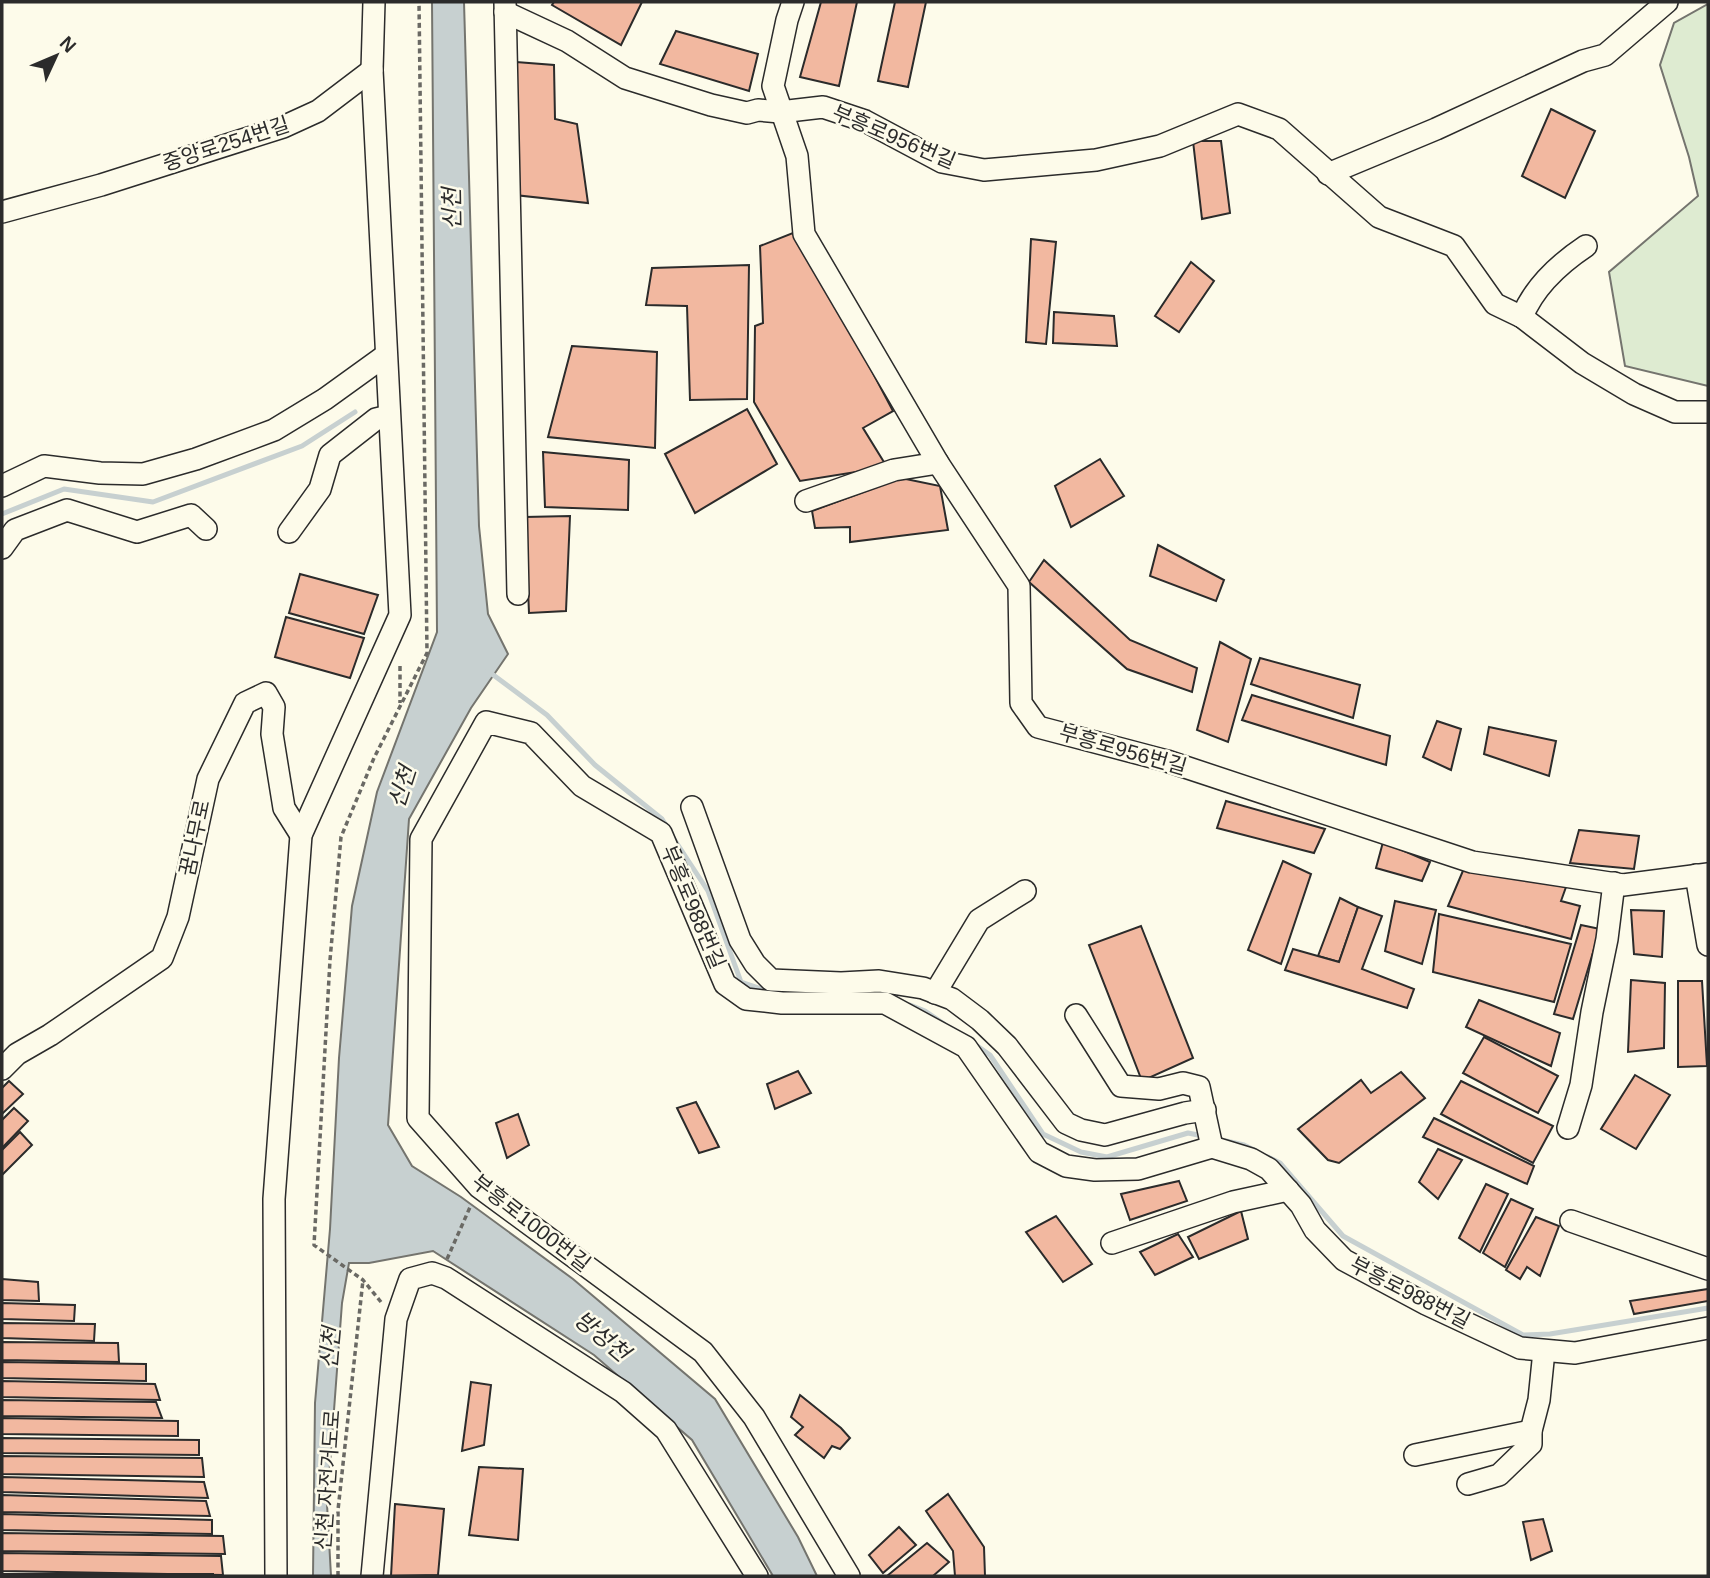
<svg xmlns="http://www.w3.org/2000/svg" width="1710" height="1578" font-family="Arial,'Noto Sans KR',sans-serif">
<rect width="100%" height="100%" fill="#fdfbea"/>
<polygon fill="#deebd1" stroke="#74746e" stroke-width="2" points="1708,4 1708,386 1625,366 1609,272 1698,196 1689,157 1660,65 1674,23"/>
<polygon fill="#c7d0d0" stroke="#74746e" stroke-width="2" points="432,2 464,2 479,526 488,614 508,654 471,708 409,819 388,1125 412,1166 461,1197 573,1279 715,1399 798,1537 817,1576 773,1576 692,1440 594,1355 433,1251 369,1263 349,1263 342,1303 327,1504 331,1576 313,1576 315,1403 330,1229 339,1058 352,906 377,792 437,632"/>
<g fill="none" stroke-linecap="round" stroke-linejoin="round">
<g stroke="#c7d0d0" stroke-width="5">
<polyline points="2,514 64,489 153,502 302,446 355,412"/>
<polyline points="488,671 547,715 595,765 662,819 667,827"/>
<polyline points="674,839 708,891 741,982 770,992"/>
<polyline points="910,1005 925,1011 944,1024"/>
<polyline points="973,1043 990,1055 1043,1134 1081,1152 1107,1157 1188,1133 1203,1136"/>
<polyline points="1226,1141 1244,1145 1256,1151"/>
<polyline points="1268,1157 1280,1163 1343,1236 1523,1335 1550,1334 1708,1308"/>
</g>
</g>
<g fill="#f2b8a0" stroke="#2b2b2b" stroke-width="2">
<polygon points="554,2 642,2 621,45 552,5"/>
<polygon points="821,2 857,2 839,86 800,77"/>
<polygon points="895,2 926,2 908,87 878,81"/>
<polygon points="676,31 758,54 749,91 660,64"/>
<polygon points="516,62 554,65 555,119 577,124 588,203 515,195"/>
<polygon points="1551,109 1595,131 1565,198 1522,176"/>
<polygon points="1193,141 1221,141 1230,213 1202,219"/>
<polygon points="798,231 893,411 863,428 887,467 800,481 754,402 755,326 763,323 760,246"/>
<polygon points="1031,239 1056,242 1046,344 1026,342"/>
<polygon points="1191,262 1214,281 1179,332 1155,316"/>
<polygon points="749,265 747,399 690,400 687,306 646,305 652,268"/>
<polygon points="1054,312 1114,316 1117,346 1053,343"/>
<polygon points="572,346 657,352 655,448 548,437"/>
<polygon points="747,409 777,464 695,513 665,454"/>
<polygon points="543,452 629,460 628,510 545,507"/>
<polygon points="1100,459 1124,496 1071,527 1055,486"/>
<polygon points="901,478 940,486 948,530 850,542 850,527 815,528 812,511"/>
<polygon points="570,516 566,611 529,613 525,517"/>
<polygon points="1158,545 1224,580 1216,601 1150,576"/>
<polygon points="1044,560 1130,640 1197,668 1192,692 1127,669 1029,582"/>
<polygon points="300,574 378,595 364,634 289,613"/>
<polygon points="286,617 364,638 350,678 275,657"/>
<polygon points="1220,642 1251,659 1228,742 1197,730"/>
<polygon points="1260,658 1360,685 1353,718 1251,684"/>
<polygon points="1252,695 1390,736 1386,765 1242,720"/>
<polygon points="1437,721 1461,729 1451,770 1423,757"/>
<polygon points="1489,727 1556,741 1549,776 1484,754"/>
<polygon points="1226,801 1325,829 1314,853 1217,828"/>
<polygon points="1579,830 1639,836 1634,869 1570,863"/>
<polygon points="1383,842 1430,862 1422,881 1376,868"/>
<polygon points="1283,861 1311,874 1281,964 1248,950"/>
<polygon points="1465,866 1566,887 1561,901 1580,906 1571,939 1448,906"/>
<polygon points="1340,898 1358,907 1339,962 1318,956"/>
<polygon points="1395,901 1436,910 1422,964 1385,951"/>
<polygon points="1358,907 1382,916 1362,969 1414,989 1407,1008 1285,970 1293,949 1339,962"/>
<polygon points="1631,910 1664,911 1662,957 1634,954"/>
<polygon points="1439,914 1571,944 1554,1002 1433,972"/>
<polygon points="1581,925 1600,929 1573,1019 1554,1014"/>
<polygon points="1141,926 1193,1058 1142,1081 1089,945"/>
<polygon points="1631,980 1665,983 1664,1048 1628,1052"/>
<polygon points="1678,981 1702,981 1707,1066 1678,1067"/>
<polygon points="1479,1000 1560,1033 1551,1066 1466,1027"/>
<polygon points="1484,1037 1558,1076 1538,1113 1463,1073"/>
<polygon points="798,1071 811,1093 775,1109 767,1084"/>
<polygon points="1401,1072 1425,1098 1339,1163 1328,1160 1298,1129 1361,1080 1371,1093"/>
<polygon points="1635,1075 1670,1095 1636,1149 1601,1129"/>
<polygon points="9,1081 23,1094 2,1114 2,1088"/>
<polygon points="1461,1081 1553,1126 1533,1163 1441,1114"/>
<polygon points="696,1102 719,1147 699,1153 677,1108"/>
<polygon points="14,1108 28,1121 2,1148 2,1120"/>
<polygon points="518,1114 529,1145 507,1158 496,1123"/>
<polygon points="1434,1118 1534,1166 1527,1184 1423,1137"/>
<polygon points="20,1132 32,1145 2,1175 2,1150"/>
<polygon points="1438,1149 1462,1160 1438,1199 1419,1182"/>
<polygon points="1179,1181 1187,1201 1130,1220 1121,1194"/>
<polygon points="1486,1184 1508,1194 1480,1252 1459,1238"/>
<polygon points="1511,1199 1533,1209 1505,1267 1483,1253"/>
<polygon points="1241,1211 1248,1239 1199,1259 1188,1237"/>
<polygon points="1056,1216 1092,1264 1063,1282 1026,1232"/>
<polygon points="1536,1217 1559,1226 1540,1276 1527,1267 1520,1279 1506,1270"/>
<polygon points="1178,1234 1193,1257 1155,1275 1140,1252"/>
<polygon points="2,1279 38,1282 39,1301 2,1300"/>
<polygon points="1708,1289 1708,1301 1634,1314 1630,1301"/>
<polygon points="2,1303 75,1305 74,1321 2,1319"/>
<polygon points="2,1323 95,1324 94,1341 2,1338"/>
<polygon points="2,1342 118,1343 119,1362 2,1360"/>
<polygon points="2,1362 146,1364 146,1381 2,1378"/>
<polygon points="2,1381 155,1384 160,1400 2,1397"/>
<polygon points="471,1382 491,1385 484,1445 462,1451"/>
<polygon points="800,1395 841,1428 850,1438 840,1449 832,1446 824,1458 795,1435 803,1427 791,1417"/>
<polygon points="2,1400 156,1402 162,1418 2,1416"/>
<polygon points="2,1418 178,1421 178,1436 2,1434"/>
<polygon points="2,1438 199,1440 199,1455 2,1453"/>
<polygon points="2,1456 202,1458 204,1477 2,1474"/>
<polygon points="479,1467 523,1469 518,1540 469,1535"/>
<polygon points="2,1477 204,1482 208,1498 2,1492"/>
<polygon points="948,1494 984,1547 985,1576 955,1576 953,1551 926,1511"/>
<polygon points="2,1495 206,1501 210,1516 2,1512"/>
<polygon points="395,1504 444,1509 438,1575 391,1576"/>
<polygon points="2,1514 212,1520 212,1534 2,1530"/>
<polygon points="1543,1519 1552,1551 1531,1560 1523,1522"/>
<polygon points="899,1527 916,1545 883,1573 869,1555"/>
<polygon points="2,1533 223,1536 225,1554 2,1551"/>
<polygon points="927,1543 949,1562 933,1576 887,1576"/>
<polygon points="2,1553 221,1556 223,1575 2,1571"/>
<rect x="2" y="1574" width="211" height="2"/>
</g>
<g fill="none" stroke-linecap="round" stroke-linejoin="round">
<defs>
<g id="minor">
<polyline points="505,2 518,594"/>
<polyline points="793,2 787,20 773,86 797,156 804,234 938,463 1019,586 1021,703 1038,727 1167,761 1472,862 1623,885 1708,874"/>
<polyline points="505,12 567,41 625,78 711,105 747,113 758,110 780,112 823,107 865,121 942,162 984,170 1096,160 1160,146 1238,114 1279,129 1379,217 1454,246 1495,304 1522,317 1582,363 1634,394 1675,412 1708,412"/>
<polyline points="1328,174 1436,129 1583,61 1605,55 1667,2"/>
<polyline points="2,212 101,185 283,127 318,111 372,70"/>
<path d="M 1522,317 C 1534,287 1559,264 1586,246"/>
<polyline points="2,486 44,466 100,473 143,474 196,459 274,430 325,399 386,355"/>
<polyline points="806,501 894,470 938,463"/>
<polyline points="289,532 320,489 330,455 376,419 389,416"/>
<polyline points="2,548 15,530 67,510 137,532 191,515 206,529"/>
<polyline points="692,807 740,940 755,964 771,980 841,983 879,981 923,988 952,999 980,1020 1007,1046 1066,1123 1081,1130 1105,1135 1185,1113 1205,1110"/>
<polyline points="1696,875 1708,945"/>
<polyline points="935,993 979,920 1025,891"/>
<polyline points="1076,1015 1121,1086 1159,1089 1183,1083 1199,1087 1212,1147"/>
<polyline points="2,1069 17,1054 50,1035 162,958 178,917 208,779 245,703 266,693 274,707 272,734 284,808 301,835"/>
<polyline points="1568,1128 1581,1085 1592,1012 1607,939 1614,883"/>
<polyline points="1571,1221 1708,1269"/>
<polyline points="1112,1243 1233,1202 1288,1190"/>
<polyline points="1415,1455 1531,1431"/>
<polyline points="1468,1484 1499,1475 1531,1444 1531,1431 1539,1400 1544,1351"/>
<polyline points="276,1576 274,1199 301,835 400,615 372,70 374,2"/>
<polyline points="372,1576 396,1319 410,1279 432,1273 446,1278 623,1392 666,1430 757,1576"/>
<polyline points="849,1576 754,1417 703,1352 479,1187 418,1118 421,839 486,722 531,733 582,786 661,833 725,984 746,999 782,1003 885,1003 966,1047 1039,1152 1066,1166 1095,1170 1138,1169 1212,1147 1251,1159 1269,1169 1301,1205 1315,1230 1344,1260 1426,1304 1520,1348 1575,1353 1708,1328"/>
</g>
</defs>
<use href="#minor" stroke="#2b2b2b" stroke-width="24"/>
<g stroke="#6a6964" stroke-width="3.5" stroke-dasharray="5 3.5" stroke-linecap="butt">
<polyline points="400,666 400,703"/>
<polyline points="447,1259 471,1205"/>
<polyline points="381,1302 363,1280 314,1245 330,960 341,837 374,758 427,653 419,2"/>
<polyline points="338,1576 338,1510 363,1280"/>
</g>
<use href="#minor" stroke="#fdfbea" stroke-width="21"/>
</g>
<g text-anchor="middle" stroke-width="5" stroke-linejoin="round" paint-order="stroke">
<g font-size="21" fill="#2b2b2b" stroke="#fdfbea">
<text transform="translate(894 137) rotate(23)" y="7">부흥로956번길</text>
<text transform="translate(226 144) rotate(-18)" y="7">중앙로254번길</text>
<text transform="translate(1123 750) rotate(16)" y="7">부흥로956번길</text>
<text transform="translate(195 838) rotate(-78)" y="7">꿈나무로</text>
<text transform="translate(693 907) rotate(67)" y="7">부흥로988번길</text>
<text transform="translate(531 1223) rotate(38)" y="7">부흥로1000번길</text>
<text transform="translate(1410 1293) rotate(27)" y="7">부흥로988번길</text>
<text transform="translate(328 1480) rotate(-86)" y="7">신천 자전거도로</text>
</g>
<g font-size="23" font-style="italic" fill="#2b2b2b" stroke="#fdfbea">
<text transform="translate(452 209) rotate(-91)" y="8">신천</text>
<text transform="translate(402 787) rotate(-72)" y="8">신천</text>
<text transform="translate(602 1336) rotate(40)" y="8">방성천</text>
<text transform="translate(330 1348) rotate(-85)" y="8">신천</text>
</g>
</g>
<rect width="1710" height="1578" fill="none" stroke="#2b2b2b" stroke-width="7"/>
<g transform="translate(56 56) rotate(46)" stroke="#fdfbea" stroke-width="5" paint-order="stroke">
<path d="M0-5L12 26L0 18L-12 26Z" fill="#2b2b2b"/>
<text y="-10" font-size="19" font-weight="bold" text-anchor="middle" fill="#2b2b2b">N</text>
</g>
</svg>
